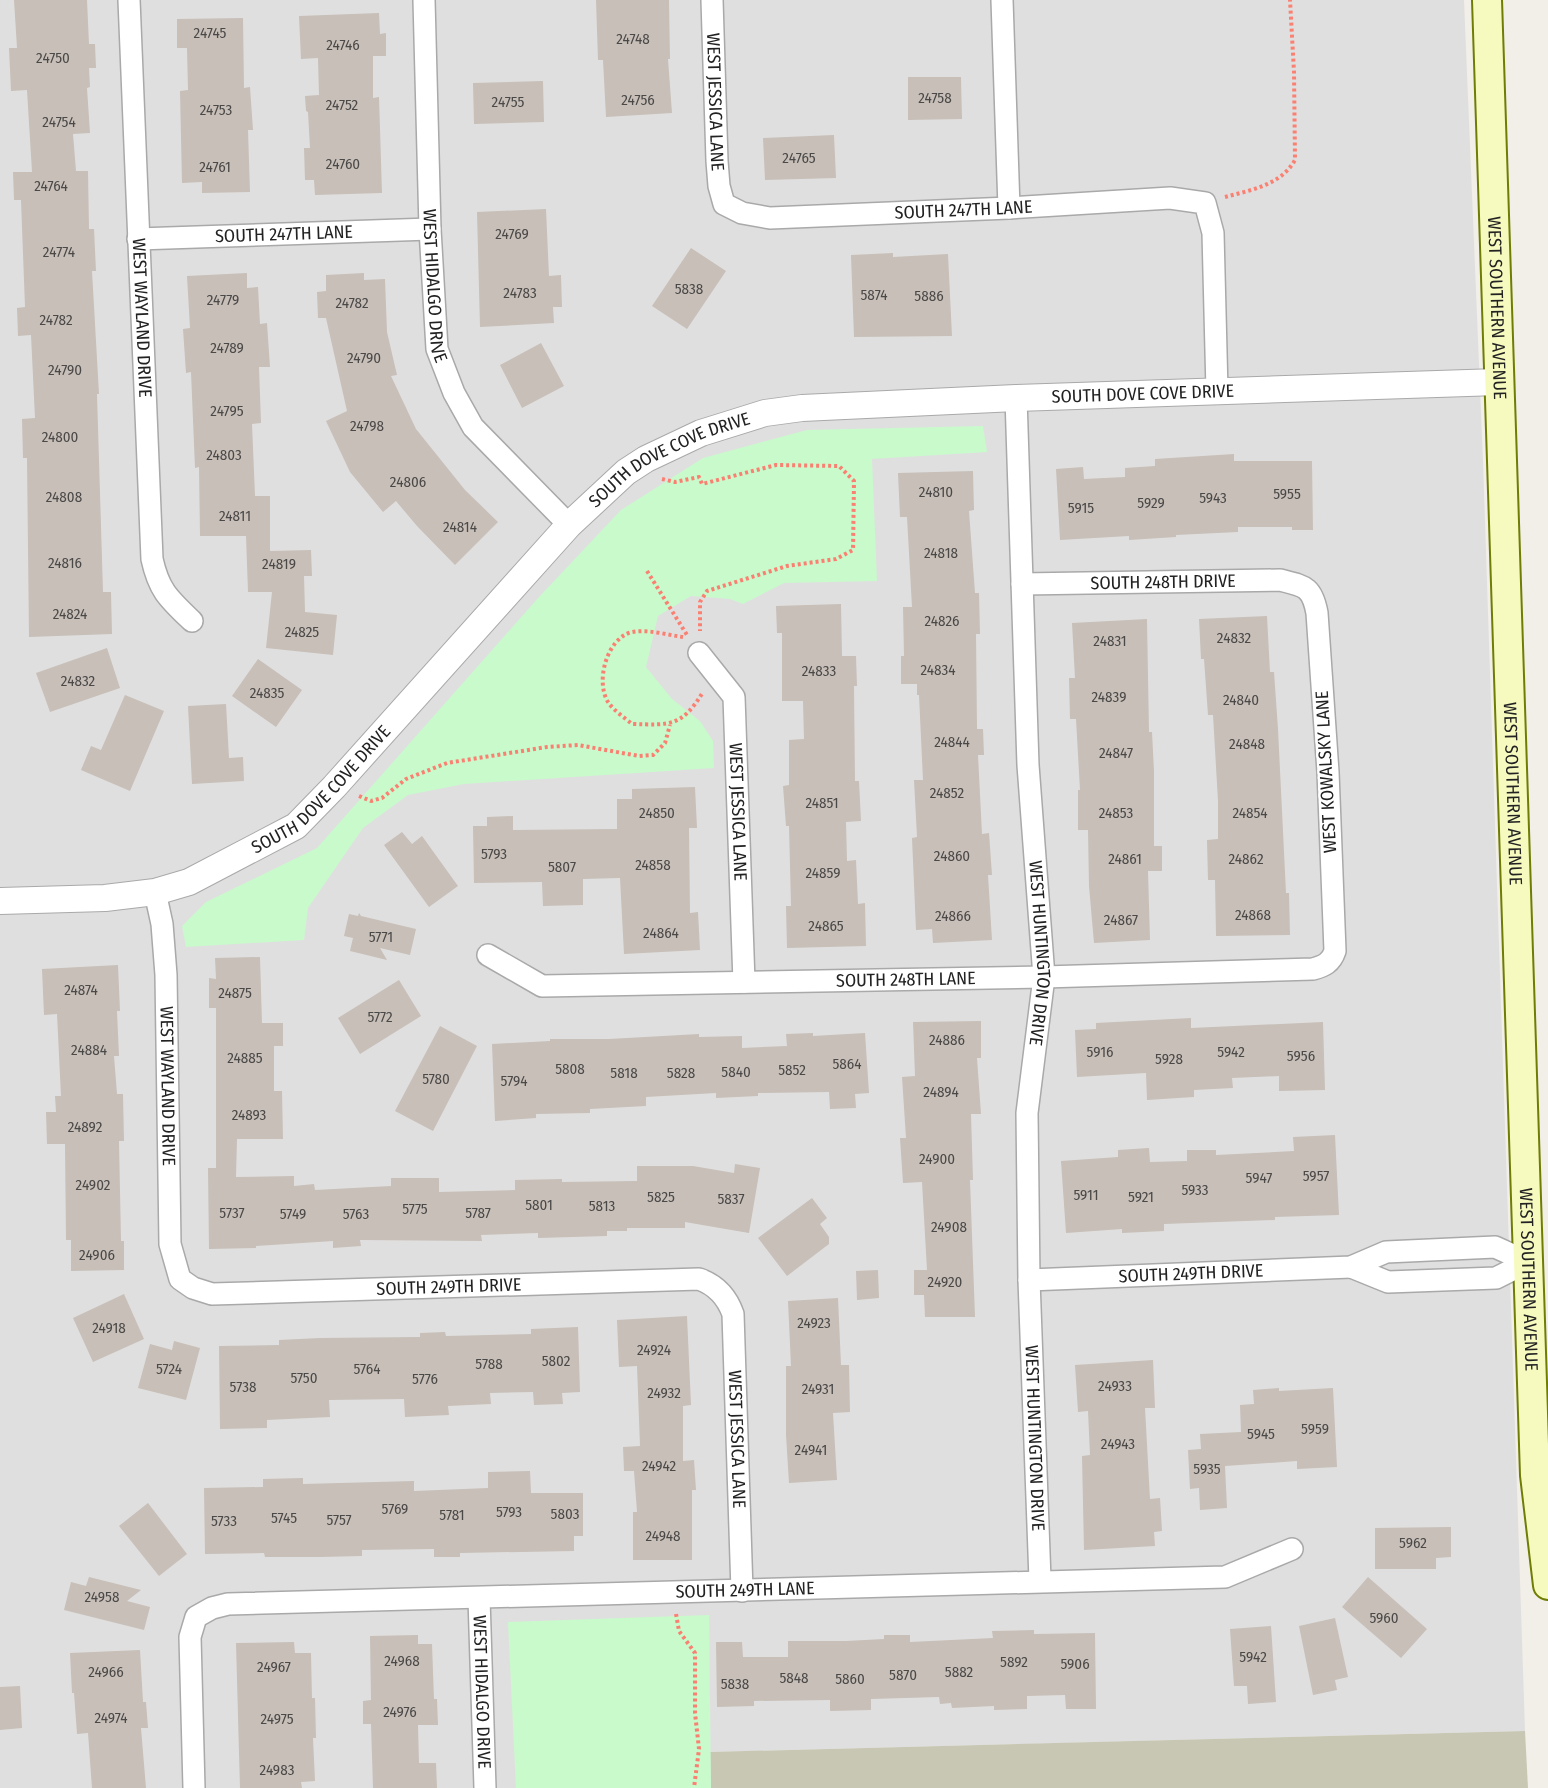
<svg xmlns="http://www.w3.org/2000/svg" width="1548" height="1788" font-family="'Fira Sans Condensed',sans-serif">
<rect width="100%" height="100%" fill="#f2efe9"/>
<polygon fill="#e0dfdf" points="0,0 1464,0 1483,461 1525,1731 711,1752 712,1788 0,1788"/>
<polygon fill="#c7c7b4" points="1525,1731 1528,1788 711,1788 710,1752"/>
<g fill="#c8facc">
<polygon points="983,426 987,452 872,459 877,581 784,583 743,604 730,599 691,596 658,616 646,667 672,699 700,721 713,741 714,768 464,784 408,795 363,828 308,908 304,940 186,947 182,926 206,902 317,848 539,597 621,510 703,458 807,430"/>
<polygon points="709,1615 711,1788 516,1788 508,1622"/>
</g>
<g fill="#c7bfb8">
<polygon points="14,0 87,0 89,44 95,44 96,68 89,68 90,87 87,88 90,133 73,134 76,171 88,171 89,229 94,229 96,271 92,271 99,394 97,394 103,592 111,592 112,634 29,637 27,458 23,458 22,419 35,418 31,335 18,336 17,308 25,307 21,200 14,200 13,172 32,172 27,90 11,91 9,48 17,48"/>
<polygon points="596,0 669,0 670,59 668,59 672,113 606,117 603,60 598,60"/>
<polygon points="379,13 380,34 386,33 386,56 373,56 373,98 379,97 382,193 315,195 314,180 305,180 304,148 310,148 308,112 306,111 305,96 319,95 318,58 301,59 299,16"/>
<polygon points="243,18 244,88 250,87 253,130 248,130 250,192 202,193 202,182 182,183 180,91 188,90 187,48 177,48 177,19"/>
<polygon points="908,77 961,77 962,119 908,120"/>
<polygon points="543,81 544,122 474,124 473,83"/>
<polygon points="834,135 836,178 765,180 763,138"/>
<polygon points="546,209 549,276 561,275 562,307 553,307 554,323 480,327 477,212"/>
<polygon points="691,248 726,271 687,329 652,306"/>
<polygon points="893,253 893,257 948,254 952,336 854,337 851,255"/>
<polygon points="247,273 247,288 258,287 260,324 267,323 270,367 259,367 261,423 252,424 255,496 270,496 270,551 311,550 312,576 304,576 305,612 337,615 333,655 266,648 272,592 248,592 246,536 200,536 199,467 195,468 191,372 186,373 183,329 190,328 187,276"/>
<polygon points="364,273 364,280 385,279 387,332 397,375 391,376 416,429 465,490 498,522 455,565 417,526 396,501 383,512 350,472 326,421 347,411 326,318 318,318 317,292 326,291 326,275"/>
<polygon points="541,343 564,386 522,408 500,365"/>
<polygon points="1234,454 1234,461 1312,461 1313,530 1292,530 1292,527 1238,527 1238,532 1176,535 1176,537 1129,540 1129,536 1060,540 1056,469 1083,467 1084,479 1125,477 1125,468 1155,466 1155,459"/>
<polygon points="973,471 974,510 969,511 975,593 979,593 980,634 976,634 977,729 983,729 984,755 978,755 982,834 989,833 992,875 988,875 992,940 933,943 932,929 916,930 912,838 917,837 914,780 923,780 919,695 917,695 917,684 901,684 901,656 904,656 903,607 912,607 907,517 900,517 898,473"/>
<polygon points="841,604 842,656 856,656 857,686 854,686 855,781 859,781 861,821 846,822 847,861 856,860 858,904 865,903 866,946 787,948 786,906 791,906 789,826 786,826 783,786 789,785 789,740 804,739 803,701 782,701 782,633 777,633 776,606"/>
<polygon points="1267,616 1270,672 1274,672 1278,729 1286,893 1289,893 1290,935 1216,936 1215,880 1208,880 1207,840 1218,839 1218,801 1213,715 1208,715 1204,659 1201,659 1199,619"/>
<polygon points="1147,619 1149,732 1152,732 1154,771 1154,846 1162,846 1162,871 1148,871 1150,940 1094,943 1089,886 1088,830 1078,830 1078,790 1080,790 1076,719 1070,719 1069,678 1075,678 1072,623"/>
<polygon points="107,648 120,688 50,712 36,673"/>
<polygon points="258,659 302,690 276,727 232,696"/>
<polygon points="125,695 164,711 130,791 81,770 91,746 101,750"/>
<polygon points="226,704 229,758 243,757 244,781 192,784 188,706"/>
<polygon points="695,787 697,828 689,828 690,913 698,912 700,950 624,954 620,878 583,879 583,905 543,906 542,882 474,883 473,826 487,826 487,817 513,816 513,830 617,829 617,799 632,799 632,789"/>
<polygon points="402,832 412,844 422,836 458,886 429,907 384,845"/>
<polygon points="359,913 361,916 416,929 410,955 380,948 387,960 350,951 353,938 344,936 349,914 358,916"/>
<polygon points="260,957 262,1023 283,1023 283,1046 274,1046 274,1091 282,1091 283,1139 237,1139 236,1177 294,1176 294,1186 314,1184 315,1190 391,1186 391,1178 439,1178 439,1192 515,1190 515,1180 562,1179 562,1182 637,1181 637,1166 693,1166 734,1173 735,1164 760,1168 749,1233 685,1222 685,1228 627,1228 627,1231 607,1231 607,1236 538,1238 538,1233 481,1235 482,1241 360,1240 361,1246 333,1248 333,1241 256,1246 256,1248 209,1249 208,1168 216,1168 216,1008 209,1008 209,978 216,979 215,958"/>
<polygon points="118,965 120,1011 117,1011 119,1056 114,1056 117,1094 123,1094 124,1141 119,1141 121,1241 124,1241 124,1270 71,1271 71,1240 66,1240 65,1144 47,1144 46,1112 56,1112 55,1096 61,1096 57,1014 44,1015 42,969"/>
<polygon points="399,980 421,1016 360,1054 338,1018"/>
<polygon points="1191,1018 1191,1028 1323,1022 1325,1090 1279,1091 1279,1076 1232,1078 1233,1088 1194,1090 1194,1097 1147,1100 1146,1073 1077,1077 1075,1030 1096,1029 1096,1023"/>
<polygon points="981,1021 981,1058 977,1058 981,1114 971,1114 973,1180 970,1180 975,1317 925,1317 924,1295 914,1295 914,1270 927,1270 922,1182 903,1183 900,1138 906,1138 902,1077 915,1076 913,1022"/>
<polygon points="440,1026 477,1046 433,1131 395,1111"/>
<polygon points="813,1033 813,1036 865,1033 869,1093 855,1094 856,1108 830,1109 829,1092 758,1093 758,1096 716,1098 716,1093 646,1097 646,1106 590,1109 590,1113 536,1114 536,1118 495,1121 492,1044 550,1041 550,1039 609,1039 699,1034 699,1037 742,1036 742,1048 787,1046 786,1034"/>
<polygon points="1335,1135 1339,1215 1275,1217 1275,1220 1164,1224 1164,1231 1122,1233 1122,1229 1066,1233 1061,1161 1118,1157 1118,1150 1149,1148 1150,1162 1187,1161 1187,1150 1216,1150 1216,1155 1294,1151 1293,1137"/>
<polygon points="812,1198 827,1218 820,1224 829,1237 829,1244 787,1276 758,1238"/>
<polygon points="878,1270 879,1298 857,1300 856,1271"/>
<polygon points="124,1294 144,1339 93,1362 73,1318"/>
<polygon points="838,1298 841,1365 849,1365 850,1412 833,1413 837,1480 789,1483 786,1435 786,1366 791,1366 788,1301"/>
<polygon points="687,1316 691,1405 683,1406 683,1461 694,1460 696,1490 692,1490 692,1560 633,1560 633,1512 637,1512 634,1471 624,1471 623,1447 640,1446 637,1366 619,1367 617,1320"/>
<polygon points="578,1327 580,1392 562,1393 563,1404 534,1405 533,1392 490,1393 491,1404 448,1406 449,1415 405,1417 404,1399 329,1400 330,1417 267,1420 267,1428 220,1429 219,1346 279,1345 279,1340 320,1338 420,1337 420,1333 445,1332 446,1336 531,1334 531,1329"/>
<polygon points="174,1341 200,1348 186,1400 138,1388 150,1344 172,1350"/>
<polygon points="1153,1360 1155,1408 1145,1408 1150,1499 1160,1498 1162,1531 1154,1532 1155,1546 1084,1550 1082,1456 1090,1455 1088,1411 1078,1412 1075,1365"/>
<polygon points="1279,1388 1279,1391 1333,1388 1337,1467 1297,1469 1297,1461 1225,1466 1227,1508 1200,1510 1199,1488 1190,1489 1188,1450 1201,1449 1200,1434 1241,1432 1240,1405 1254,1404 1253,1390"/>
<polygon points="530,1471 531,1493 583,1493 583,1536 574,1536 574,1551 460,1553 460,1557 434,1557 434,1549 362,1550 362,1556 319,1557 265,1557 264,1553 205,1554 204,1488 263,1487 263,1479 303,1478 303,1484 414,1481 414,1491 488,1488 488,1472"/>
<polygon points="148,1503 187,1554 159,1576 119,1526"/>
<polygon points="1451,1527 1451,1557 1436,1558 1436,1569 1375,1569 1375,1528"/>
<polygon points="89,1577 141,1590 127,1601 150,1607 144,1630 64,1610 71,1582 86,1586"/>
<polygon points="1368,1577 1427,1629 1401,1658 1342,1607"/>
<polygon points="1335,1618 1348,1677 1335,1680 1337,1690 1313,1695 1299,1626"/>
<polygon points="1271,1626 1276,1702 1248,1704 1247,1686 1234,1686 1230,1629"/>
<polygon points="1034,1630 1034,1634 1095,1633 1096,1709 1066,1709 1065,1695 1027,1696 1027,1709 994,1710 994,1706 952,1708 951,1703 940,1704 939,1697 871,1699 871,1710 830,1711 830,1700 754,1701 754,1706 717,1707 716,1642 742,1642 743,1657 788,1657 788,1641 846,1641 884,1639 884,1635 910,1635 910,1642 993,1638 992,1631"/>
<polygon points="418,1635 418,1644 432,1644 434,1699 437,1699 438,1725 418,1725 419,1763 436,1763 437,1788 373,1788 371,1724 363,1724 363,1701 371,1700 370,1636"/>
<polygon points="294,1642 295,1653 311,1653 312,1698 315,1698 316,1738 313,1738 315,1781 301,1782 302,1788 240,1788 236,1643"/>
<polygon points="140,1650 143,1702 146,1702 148,1728 141,1728 146,1788 92,1788 88,1733 77,1734 74,1693 72,1693 70,1653"/>
<polygon points="20,1686 22,1728 0,1730 0,1687"/>
</g>
<g fill="none" stroke-linecap="round" stroke-linejoin="round">
<defs>
<g id="minor">
<path id="s1" d="M 129,0 L 152,559 C 159,591 169,599 192,621"/>
<path id="s2" d="M 424,0 L 430,229 L 437,349 L 454,393 L 473,427 L 569,525"/>
<path id="s3" d="M 712,0 L 717,161 L 719,186 L 724,204 L 742,213 L 770,218 L 1009,208 L 1170,198 L 1205,203 L 1213,233 L 1217,391"/>
<polyline points="1002,0 1009,208"/>
<path id="s4" d="M 138,239 L 430,229"/>
<path id="s5" d="M 1016,398 L 1028,765 L 1044,977 L 1027,1113 L 1029,1280 L 1040,1580"/>
<path id="s6" d="M 699,653 L 734,697 L 744,982"/>
<path id="s7" d="M 155,892 L 162,924 L 166,975 L 170,1244 L 180,1279 L 193,1288 L 212,1294 L 699,1279 C 716,1285 727,1297 733,1314 L 742,1591"/>
<path id="s8" d="M 488,955 L 542,986 L 1044,977 L 1313,969 C 1324,966 1331,963 1335,951 L 1328,772 L 1317,613 C 1312,586 1304,586 1280,580 L 1022,584"/>
<polyline points="1351,1267 1388,1282 1496,1278 1528,1262"/>
<path id="s9" d="M 1029,1280 L 1351,1267 L 1386,1252 L 1495,1247 L 1528,1262"/>
<path id="s10" d="M 479,1598 L 485,1788"/>
<path id="s11" d="M 194,1788 L 190,1637 L 196,1617 L 212,1608 L 228,1604 L 1225,1577 L 1292,1549"/>
</g>
<g id="tertiary">
<path id="s12" d="M 0,901 L 105,898 L 155,892 L 189,882 L 296,826 L 334,787 L 569,525 L 626,472 L 646,459 L 701,433 L 765,413 L 802,408 L 1016,398 L 1498,382"/>
</g>
<g id="secondary">
<path id="s13" d="M 1487,0 L 1535,1475 L 1548,1585"/>
</g>
</defs>
<use href="#minor" stroke="#a9a9a9" stroke-width="24"/>
<use href="#tertiary" stroke="#a9a9a9" stroke-width="28"/>
<use href="#secondary" stroke="#707d05" stroke-width="32"/>
<g stroke="#fa8072" stroke-width="4" stroke-dasharray="3 3" stroke-linecap="butt">
<path d="M 1225,197 C 1251,190 1281,185 1295,160 L 1294,72 L 1290,0"/>
<polyline points="662,479 675,482 699,477 702,484 776,465 839,466 854,481 853,550 836,559 787,566 707,591 700,602 700,631"/>
<polyline points="647,571 687,635"/>
<path d="M 683,637 C 667,635 649,629 632,632 C 607,638 595,681 608,702 C 613,710 625,718 632,724 C 670,725 682,727 703,692"/>
<polyline points="359,796 371,801 382,798 406,779 447,763 547,747 578,745 639,756 653,755 665,743 670,725"/>
<polyline points="676,1614 679,1631 695,1653 695,1713 699,1749 694,1788"/>
</g>
<use href="#minor" stroke="#fff" stroke-width="21"/>
<use href="#tertiary" stroke="#fff" stroke-width="26"/>
<use href="#secondary" stroke="#f7fabf" stroke-width="28"/>
</g>
<g text-anchor="middle" stroke-width="4.5" stroke-linejoin="round" paint-order="stroke">
<g font-size="15" fill="#4b4948">
<text x="210" y="38">24745</text>
<text x="633" y="44">24748</text>
<text x="343" y="50">24746</text>
<text x="53" y="63">24750</text>
<text x="935" y="103">24758</text>
<text x="638" y="105">24756</text>
<text x="508" y="107">24755</text>
<text x="342" y="110">24752</text>
<text x="216" y="115">24753</text>
<text x="59" y="127">24754</text>
<text x="799" y="163">24765</text>
<text x="343" y="169">24760</text>
<text x="215" y="172">24761</text>
<text x="51" y="191">24764</text>
<text x="512" y="239">24769</text>
<text x="59" y="257">24774</text>
<text x="689" y="294">5838</text>
<text x="520" y="298">24783</text>
<text x="874" y="300">5874</text>
<text x="929" y="301">5886</text>
<text x="223" y="305">24779</text>
<text x="352" y="308">24782</text>
<text x="56" y="325">24782</text>
<text x="227" y="353">24789</text>
<text x="364" y="363">24790</text>
<text x="65" y="375">24790</text>
<text x="227" y="416">24795</text>
<text x="367" y="431">24798</text>
<text x="60" y="442">24800</text>
<text x="224" y="460">24803</text>
<text x="408" y="487">24806</text>
<text x="936" y="497">24810</text>
<text x="1287" y="499">5955</text>
<text x="64" y="502">24808</text>
<text x="1213" y="503">5943</text>
<text x="1151" y="508">5929</text>
<text x="1081" y="513">5915</text>
<text x="235" y="521">24811</text>
<text x="460" y="532">24814</text>
<text x="941" y="558">24818</text>
<text x="65" y="568">24816</text>
<text x="279" y="569">24819</text>
<text x="70" y="619">24824</text>
<text x="942" y="626">24826</text>
<text x="302" y="637">24825</text>
<text x="1234" y="643">24832</text>
<text x="1110" y="646">24831</text>
<text x="938" y="675">24834</text>
<text x="819" y="676">24833</text>
<text x="78" y="686">24832</text>
<text x="267" y="698">24835</text>
<text x="1109" y="702">24839</text>
<text x="1241" y="705">24840</text>
<text x="952" y="747">24844</text>
<text x="1247" y="749">24848</text>
<text x="1116" y="758">24847</text>
<text x="947" y="798">24852</text>
<text x="822" y="808">24851</text>
<text x="657" y="818">24850</text>
<text x="1116" y="818">24853</text>
<text x="1250" y="818">24854</text>
<text x="494" y="859">5793</text>
<text x="952" y="861">24860</text>
<text x="1125" y="864">24861</text>
<text x="1246" y="864">24862</text>
<text x="653" y="870">24858</text>
<text x="562" y="872">5807</text>
<text x="823" y="878">24859</text>
<text x="1253" y="920">24868</text>
<text x="953" y="921">24866</text>
<text x="1121" y="925">24867</text>
<text x="826" y="931">24865</text>
<text x="661" y="938">24864</text>
<text x="381" y="942">5771</text>
<text x="81" y="995">24874</text>
<text x="235" y="998">24875</text>
<text x="380" y="1022">5772</text>
<text x="947" y="1045">24886</text>
<text x="89" y="1055">24884</text>
<text x="1100" y="1057">5916</text>
<text x="1231" y="1057">5942</text>
<text x="1301" y="1061">5956</text>
<text x="245" y="1063">24885</text>
<text x="1169" y="1064">5928</text>
<text x="847" y="1069">5864</text>
<text x="570" y="1074">5808</text>
<text x="792" y="1075">5852</text>
<text x="736" y="1077">5840</text>
<text x="624" y="1078">5818</text>
<text x="681" y="1078">5828</text>
<text x="436" y="1084">5780</text>
<text x="514" y="1086">5794</text>
<text x="941" y="1097">24894</text>
<text x="249" y="1120">24893</text>
<text x="85" y="1132">24892</text>
<text x="937" y="1164">24900</text>
<text x="1316" y="1181">5957</text>
<text x="1259" y="1183">5947</text>
<text x="93" y="1190">24902</text>
<text x="1195" y="1195">5933</text>
<text x="1086" y="1200">5911</text>
<text x="661" y="1202">5825</text>
<text x="1141" y="1202">5921</text>
<text x="731" y="1204">5837</text>
<text x="539" y="1210">5801</text>
<text x="602" y="1211">5813</text>
<text x="415" y="1214">5775</text>
<text x="232" y="1218">5737</text>
<text x="478" y="1218">5787</text>
<text x="293" y="1219">5749</text>
<text x="356" y="1219">5763</text>
<text x="949" y="1232">24908</text>
<text x="97" y="1260">24906</text>
<text x="945" y="1287">24920</text>
<text x="814" y="1328">24923</text>
<text x="109" y="1333">24918</text>
<text x="654" y="1355">24924</text>
<text x="556" y="1366">5802</text>
<text x="489" y="1369">5788</text>
<text x="169" y="1374">5724</text>
<text x="367" y="1374">5764</text>
<text x="304" y="1383">5750</text>
<text x="425" y="1384">5776</text>
<text x="1115" y="1391">24933</text>
<text x="243" y="1392">5738</text>
<text x="818" y="1394">24931</text>
<text x="664" y="1398">24932</text>
<text x="1315" y="1434">5959</text>
<text x="1261" y="1439">5945</text>
<text x="1118" y="1449">24943</text>
<text x="811" y="1455">24941</text>
<text x="659" y="1471">24942</text>
<text x="1207" y="1474">5935</text>
<text x="395" y="1514">5769</text>
<text x="509" y="1517">5793</text>
<text x="565" y="1519">5803</text>
<text x="452" y="1520">5781</text>
<text x="284" y="1523">5745</text>
<text x="339" y="1525">5757</text>
<text x="224" y="1526">5733</text>
<text x="663" y="1541">24948</text>
<text x="1413" y="1548">5962</text>
<text x="102" y="1602">24958</text>
<text x="1384" y="1623">5960</text>
<text x="1253" y="1662">5942</text>
<text x="402" y="1666">24968</text>
<text x="1014" y="1667">5892</text>
<text x="1075" y="1669">5906</text>
<text x="274" y="1672">24967</text>
<text x="106" y="1677">24966</text>
<text x="959" y="1677">5882</text>
<text x="903" y="1680">5870</text>
<text x="794" y="1683">5848</text>
<text x="850" y="1684">5860</text>
<text x="735" y="1689">5838</text>
<text x="400" y="1717">24976</text>
<text x="111" y="1723">24974</text>
<text x="277" y="1724">24975</text>
<text x="277" y="1775">24983</text>
</g>
<g font-size="18" fill="#222" stroke="#fff">
<text dy="6" stroke="none"><textPath href="#s3" startOffset="102">WEST JESSICA LANE</textPath></text>
<text dy="6" stroke="none"><textPath href="#s3" startOffset="447">SOUTH 247TH LANE</textPath></text>
<text dy="6" stroke="none"><textPath href="#s4" startOffset="146">SOUTH 247TH LANE</textPath></text>
<text dy="6" stroke="none"><textPath href="#s2" startOffset="286">WEST HIDALGO DRIVE</textPath></text>
<text dy="6" stroke="none"><textPath href="#s13" startOffset="308">WEST SOUTHERN AVENUE</textPath></text>
<text dy="6" stroke="none"><textPath href="#s1" startOffset="318">WEST WAYLAND DRIVE</textPath></text>
<text dy="6" stroke="none"><textPath href="#s12" startOffset="1326">SOUTH DOVE COVE DRIVE</textPath></text>
<text dy="6" stroke="none"><textPath href="#s12" startOffset="840">SOUTH DOVE COVE DRIVE</textPath></text>
<text transform="translate(1163 582) rotate(-1)" y="6">SOUTH 248TH DRIVE</text>
<text transform="translate(1326 772) rotate(-93)" y="6">WEST KOWALSKY LANE</text>
<text dy="6" stroke="none"><textPath href="#s12" startOffset="354">SOUTH DOVE COVE DRIVE</textPath></text>
<text dy="6" stroke="none"><textPath href="#s13" startOffset="794">WEST SOUTHERN AVENUE</textPath></text>
<text dy="6" stroke="none"><textPath href="#s6" startOffset="171">WEST JESSICA LANE</textPath></text>
<text dy="6" stroke="none"><textPath href="#s5" startOffset="556">WEST HUNTINGTON DRIVE</textPath></text>
<text dy="6" stroke="none"><textPath href="#s8" startOffset="426">SOUTH 248TH LANE</textPath></text>
<text dy="6" stroke="none"><textPath href="#s7" startOffset="195">WEST WAYLAND DRIVE</textPath></text>
<text dy="6" stroke="none"><textPath href="#s9" startOffset="162">SOUTH 249TH DRIVE</textPath></text>
<text dy="6" stroke="none"><textPath href="#s13" startOffset="1280">WEST SOUTHERN AVENUE</textPath></text>
<text dy="6" stroke="none"><textPath href="#s7" startOffset="662">SOUTH 249TH DRIVE</textPath></text>
<text dy="6" stroke="none"><textPath href="#s5" startOffset="1042">WEST HUNTINGTON DRIVE</textPath></text>
<text dy="6" stroke="none"><textPath href="#s7" startOffset="1088">WEST JESSICA LANE</textPath></text>
<text dy="6" stroke="none"><textPath href="#s11" startOffset="724">SOUTH 249TH LANE</textPath></text>
<text dy="6" stroke="none"><textPath href="#s10" startOffset="94">WEST HIDALGO DRIVE</textPath></text>
</g>
</g>
</svg>
